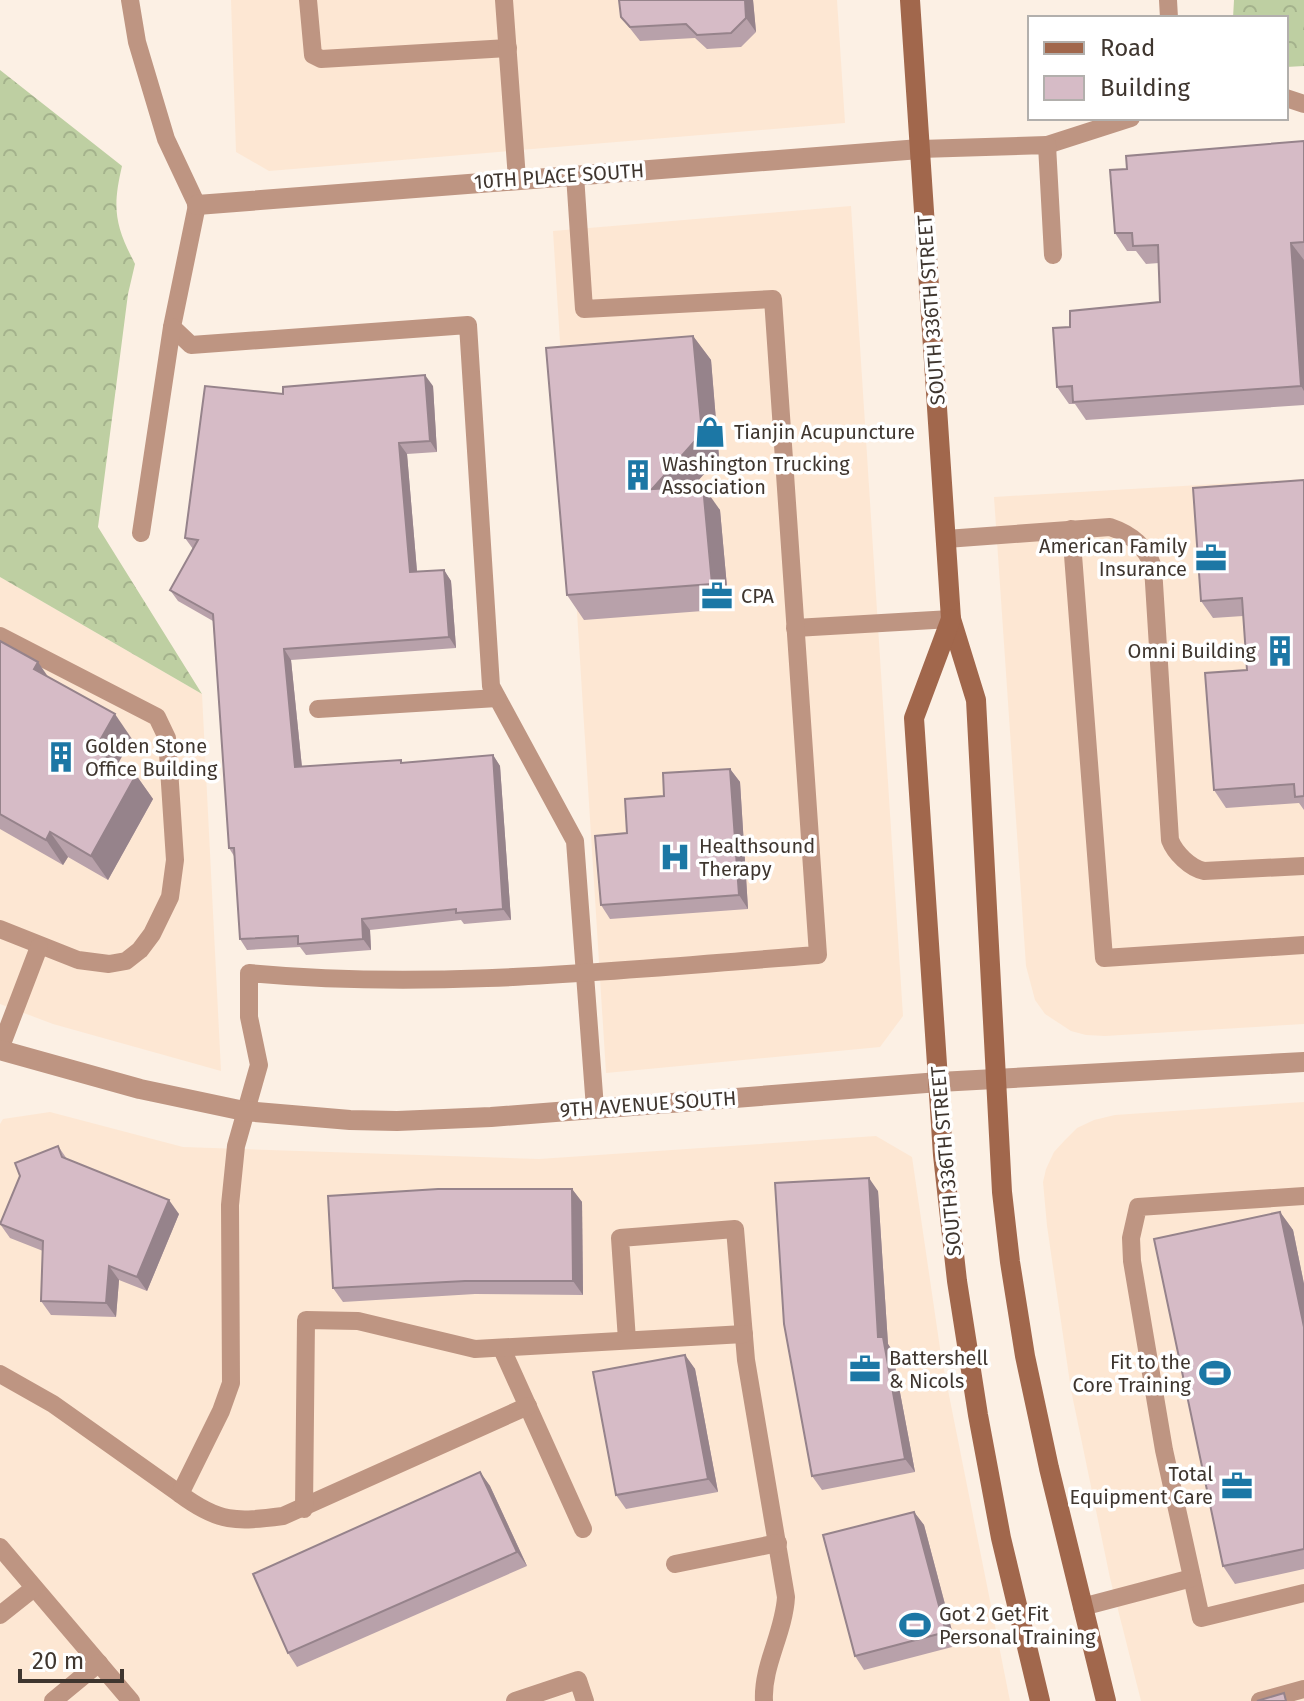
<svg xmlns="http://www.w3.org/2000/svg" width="1304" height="1701" font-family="'Fira Sans',sans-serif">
<defs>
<pattern id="forest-crowns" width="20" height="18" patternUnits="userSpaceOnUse" patternTransform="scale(2)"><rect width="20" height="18" fill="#becfa2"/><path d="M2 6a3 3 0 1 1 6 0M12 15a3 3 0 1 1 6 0" fill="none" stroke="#a4b28c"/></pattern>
</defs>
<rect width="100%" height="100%" fill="#fcf0e4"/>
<g fill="#fde7d3">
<polygon points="231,0 837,0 845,123 269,171 236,152"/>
<polygon points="851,206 903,1016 880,1047 606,1073 553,231"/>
<polygon points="1304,479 1304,1024 1105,1036 1086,1035 1071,1031 1045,1014 1035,1000 1026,966 994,497"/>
<polygon points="0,577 202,694 221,1071 53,1024 0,1004"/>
<polygon points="1304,1102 1304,1701 1141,1701 1110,1578 1071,1390 1047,1226 1043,1182 1046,1169 1054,1152 1065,1140 1077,1128 1094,1120 1115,1115"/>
<polygon points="50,1112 183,1147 539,1159 876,1136 912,1157 941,1355 1010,1701 0,1701 0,1124 3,1119"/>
</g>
<g fill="url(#forest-crowns)">
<polygon points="1234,0 1304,0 1304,66 1286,67 1286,18 1233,18"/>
<path d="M 0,70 L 122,166 C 112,209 115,225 135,264 L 128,294 L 98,527 L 202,694 L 0,577 Z"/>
</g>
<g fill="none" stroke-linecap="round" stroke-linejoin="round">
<g stroke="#be9582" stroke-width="18">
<polyline points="130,0 137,42 166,139 197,205 172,327 191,345 468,325 491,686 575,841 595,1108"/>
<polyline points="308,0 313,55 321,59 508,48"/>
<polyline points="504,0 517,179"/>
<polyline points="1168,0 1169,18"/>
<polyline points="1286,98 1304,104"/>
<polyline points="1047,145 1131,118"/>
<polyline points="920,149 1047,145 1053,255"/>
<polyline points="1071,529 1104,958 1304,945"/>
<polyline points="141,533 172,327"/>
<path d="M 946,539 L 1110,527 C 1131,534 1146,546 1153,567 L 1170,840 C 1175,853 1190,868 1204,871 L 1304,866"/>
<polyline points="795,628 951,619"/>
<polyline points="0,636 157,717 167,738 175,860 170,897 152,934 140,950 126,961 109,964 78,960 0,929"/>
<polyline points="318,709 497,698"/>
<polyline points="0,1049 39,947"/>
<polyline points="1304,1196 1138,1207 1131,1238 1132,1261 1164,1450 1201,1618 1304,1593"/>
<path d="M 627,1340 L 620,1238 L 735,1229 L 746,1360 L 786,1597 C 784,1633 762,1666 764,1701"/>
<polyline points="502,1349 583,1529"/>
<polyline points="0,1374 53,1404 180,1494"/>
<path d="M 528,1406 L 283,1516 C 236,1522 219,1523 180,1494 L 221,1411 L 231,1383 L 230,1205 L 236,1146 L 259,1065 L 249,1017 L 249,973 C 439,991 629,969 818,955 L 773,299 L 584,309 L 575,175"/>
<polyline points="304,1509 306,1320 358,1321 475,1349 744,1334"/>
<polyline points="0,1547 131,1701"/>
<polyline points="675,1564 778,1543"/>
<polyline points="1082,1607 1192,1578"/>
<polyline points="0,1615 34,1588"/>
<polyline points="53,1701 99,1663"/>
<polyline points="515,1701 578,1680 585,1701"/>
<polyline points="1260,1701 1304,1689"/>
</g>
<g stroke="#be9582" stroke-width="20">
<polyline points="197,205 920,149"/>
<polyline points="0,1050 140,1089 244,1111 350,1120 397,1121 491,1117 939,1082"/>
</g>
<polyline stroke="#be9582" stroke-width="20" points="939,1082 1304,1062"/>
<g stroke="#a1674c" stroke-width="20">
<polyline points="910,0 951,619 976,700 1002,1192 1010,1262 1025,1356 1049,1468 1106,1701"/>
<polyline points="951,619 914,718 943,1155 957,1281 978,1415 1001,1538 1040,1701"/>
</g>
</g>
<g fill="#b8a1aa">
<polygon points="753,0 756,32 741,47 707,49 695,38 640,41 621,17"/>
<polygon points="1304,141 1304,405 1086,420 1075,404 1069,404 1057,387 1070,327 1160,302 1159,263 1146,264 1136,251 1127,251 1115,233 1127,169"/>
<polygon points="693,336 711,360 719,457 693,486 720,510 729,609 584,620 567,595"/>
<polygon points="433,386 437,452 407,454 417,572 444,570 451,581 456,648 291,660 302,767 403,763 493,755 500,766 511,920 464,924 461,920 370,930 371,950 306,955 300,947 247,950 240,939 234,856 229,848 213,621 178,601 170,590 193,549 185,538 283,394"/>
<polygon points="1304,480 1304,810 1299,803 1226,808 1214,790 1247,670 1243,616 1213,618 1201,601"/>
<polygon points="0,641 132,739 117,764 136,775 153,799 108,880 68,857 63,865 0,829"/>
<polygon points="730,769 740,782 748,909 610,919 601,905 627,833 664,796"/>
<polygon points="58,1146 67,1159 179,1214 147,1291 119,1280 116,1317 51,1315 41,1301 43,1251 10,1238 0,1224"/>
<polygon points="572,1189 582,1202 583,1295 475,1294 343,1302 333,1288"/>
<polygon points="878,1191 888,1344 892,1350 915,1472 822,1490 812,1476"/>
<polygon points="1280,1212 1293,1230 1304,1284 1304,1569 1235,1584 1223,1566"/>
<polygon points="685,1355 695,1369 718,1492 626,1509 616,1495"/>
<polygon points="480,1472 490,1486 527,1566 297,1667 288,1653"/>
<polygon points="914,1512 924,1525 956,1646 864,1670 855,1656"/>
</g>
<g fill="#96838b">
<polygon points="745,0 753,0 756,32 746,18"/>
<polygon points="1291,243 1304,260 1304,391 1301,386"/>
<polygon points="693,336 711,360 719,457 669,514 652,489"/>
<polygon points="425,375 433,386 437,452 430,441"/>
<polygon points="399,443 407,454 418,583 410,572"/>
<polygon points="703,486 720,510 729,609 712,584"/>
<polygon points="444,570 451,581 456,648 449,637"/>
<polygon points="284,649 291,660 303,778 295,767"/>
<polygon points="38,662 55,687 34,669"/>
<polygon points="115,714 132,739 111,776 94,751"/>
<polygon points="493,755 500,766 511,920 503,909"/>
<polygon points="730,769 740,782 748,909 739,895"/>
<polygon points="136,775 153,799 108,880 91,856"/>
<polygon points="50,832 68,857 63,865 46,840"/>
<polygon points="362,919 370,930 371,950 363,939"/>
<polygon points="869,1178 878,1191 888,1344 892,1350 915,1472 905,1459 878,1337"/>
<polygon points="572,1189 582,1202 583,1295 573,1281"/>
<polygon points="169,1200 179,1214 147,1291 137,1277"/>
<polygon points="1280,1212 1293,1230 1304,1284 1304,1327"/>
<polygon points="109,1266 119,1280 116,1317 106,1303"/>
<polygon points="685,1355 695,1369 718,1492 708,1479"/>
<polygon points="480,1472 490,1486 527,1566 517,1552"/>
<polygon points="914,1512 924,1525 956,1646 946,1632"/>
</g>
<g fill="#d6bbc6" stroke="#96838b" stroke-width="2">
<polygon points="619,0 745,0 746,18 731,33 697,35 686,24 630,27 621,17"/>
<polygon points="1304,141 1304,242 1291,243 1301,386 1073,402 1072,386 1057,387 1053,328 1070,327 1070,311 1160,302 1158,245 1133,246 1132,233 1115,233 1110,170 1127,169 1126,156"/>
<polygon points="693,336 702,433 652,489 703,486 712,584 567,595 546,348"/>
<polygon points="425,375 430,441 399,443 410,572 444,570 449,637 284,649 295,767 401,760 401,763 493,755 503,909 456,913 456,909 362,919 363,939 298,944 298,936 240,939 234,848 229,848 213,614 170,590 198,540 185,538 205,386 283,394 283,387"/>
<polygon points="1304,480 1304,796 1295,797 1294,784 1214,790 1205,673 1247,670 1242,598 1201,601 1193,488"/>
<polygon points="0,641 38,662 34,669 115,714 94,751 136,775 91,856 50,832 46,840 0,814"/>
<polygon points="730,769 739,895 601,905 595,836 627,833 625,799 664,796 663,773"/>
<polygon points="58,1146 62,1157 169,1200 137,1277 109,1266 106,1303 41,1301 43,1241 0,1224 20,1176 15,1163"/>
<polygon points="869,1178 878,1337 883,1337 905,1459 812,1476 784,1324 775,1183"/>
<polygon points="438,1189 572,1189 573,1281 465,1281 333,1288 328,1196"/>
<polygon points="1280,1212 1304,1327 1304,1549 1223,1566 1154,1239"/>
<polygon points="685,1355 708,1479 616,1495 593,1372"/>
<polygon points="480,1472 517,1552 288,1653 253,1574"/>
<polygon points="914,1512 946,1632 855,1656 823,1535"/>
<polygon points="1284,1693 1286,1701 1257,1701"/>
</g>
<defs>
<symbol id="shop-bare" viewBox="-9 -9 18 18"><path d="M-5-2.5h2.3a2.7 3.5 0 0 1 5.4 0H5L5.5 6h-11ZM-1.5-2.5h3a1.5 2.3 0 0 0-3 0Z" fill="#1c77a5" stroke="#fff" stroke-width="2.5" paint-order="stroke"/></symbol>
<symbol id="building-bare" viewBox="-9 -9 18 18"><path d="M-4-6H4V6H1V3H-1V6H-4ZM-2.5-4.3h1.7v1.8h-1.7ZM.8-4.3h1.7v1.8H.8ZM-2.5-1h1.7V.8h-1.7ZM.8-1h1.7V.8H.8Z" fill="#1c77a5" stroke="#fff" stroke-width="2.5" paint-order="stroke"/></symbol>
<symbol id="office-bare" viewBox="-9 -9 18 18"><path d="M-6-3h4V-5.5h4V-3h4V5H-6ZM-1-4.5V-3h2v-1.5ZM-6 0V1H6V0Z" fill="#1c77a5" stroke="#fff" stroke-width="2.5" paint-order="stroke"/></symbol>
<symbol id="hospital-bare" viewBox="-9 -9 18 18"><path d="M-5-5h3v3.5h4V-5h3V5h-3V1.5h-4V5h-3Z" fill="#1c77a5" stroke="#fff" stroke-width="2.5" paint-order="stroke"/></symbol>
<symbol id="stadium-bare" viewBox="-9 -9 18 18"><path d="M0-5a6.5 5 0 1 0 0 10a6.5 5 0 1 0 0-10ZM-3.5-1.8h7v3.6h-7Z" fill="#1c77a5" stroke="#fff" stroke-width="2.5" paint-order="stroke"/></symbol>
</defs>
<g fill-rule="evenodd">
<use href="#shop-bare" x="688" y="410" width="44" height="44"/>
<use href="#building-bare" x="616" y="453" width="44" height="44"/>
<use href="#office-bare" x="1189" y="536" width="44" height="44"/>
<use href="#office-bare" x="695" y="574" width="44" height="44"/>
<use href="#building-bare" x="1258" y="629" width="44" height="44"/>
<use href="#building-bare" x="39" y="735" width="44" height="44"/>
<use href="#hospital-bare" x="653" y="835" width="44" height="44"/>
<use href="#office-bare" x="843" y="1347" width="44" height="44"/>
<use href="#stadium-bare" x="1193" y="1351" width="44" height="44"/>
<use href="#office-bare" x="1215" y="1464" width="44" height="44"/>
<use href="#stadium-bare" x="893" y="1603" width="44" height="44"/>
</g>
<g text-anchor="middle" stroke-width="7" stroke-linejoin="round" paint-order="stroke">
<g font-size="20" fill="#3f362f" stroke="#fff">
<text transform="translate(559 176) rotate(-4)" y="7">10TH PLACE SOUTH</text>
<text transform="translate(931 310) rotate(-94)" y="7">SOUTH 336TH STREET</text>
<text transform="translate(648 1104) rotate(-4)" y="7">9TH AVENUE SOUTH</text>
<text transform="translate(946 1161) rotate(-95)" y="7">SOUTH 336TH STREET</text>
</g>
<g font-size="20" fill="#3f362f" stroke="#fff" text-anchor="start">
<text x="734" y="439">Tianjin Acupuncture</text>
<text x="662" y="471">Washington Trucking<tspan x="662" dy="23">Association</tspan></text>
<text x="1187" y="553" text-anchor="end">American Family<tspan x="1187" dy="23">Insurance</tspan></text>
<text x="741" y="603">CPA</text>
<text x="1256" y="658" text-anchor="end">Omni Building</text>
<text x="85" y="753">Golden Stone<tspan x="85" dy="23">Office Building</tspan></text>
<text x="699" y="853">Healthsound<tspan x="699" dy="23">Therapy</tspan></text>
<text x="889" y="1365">Battershell<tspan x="889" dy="23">&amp; Nicols</tspan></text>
<text x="1191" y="1369" text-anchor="end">Fit to the<tspan x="1191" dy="23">Core Training</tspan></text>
<text x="1213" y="1481" text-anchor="end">Total<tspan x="1213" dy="23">Equipment Care</tspan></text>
<text x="939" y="1621">Got 2 Get Fit<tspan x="939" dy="23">Personal Training</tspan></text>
</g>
</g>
<rect x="1028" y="16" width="260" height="104" fill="#ffffff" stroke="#b2afac" stroke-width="2"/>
<rect x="1044" y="42" width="40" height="12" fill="#a1674c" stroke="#b2afac" stroke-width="2"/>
<text x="1100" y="56" font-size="24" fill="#3f362f">Road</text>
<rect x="1044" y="76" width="40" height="24" fill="#d6bbc6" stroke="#b2afac" stroke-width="2"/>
<text x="1100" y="96" font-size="24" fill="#3f362f">Building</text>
<path d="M20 1669v12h102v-12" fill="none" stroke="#3f362f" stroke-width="4"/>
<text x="32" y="1669" font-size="24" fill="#3f362f" stroke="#ffffff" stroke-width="6" paint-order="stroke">20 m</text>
</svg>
